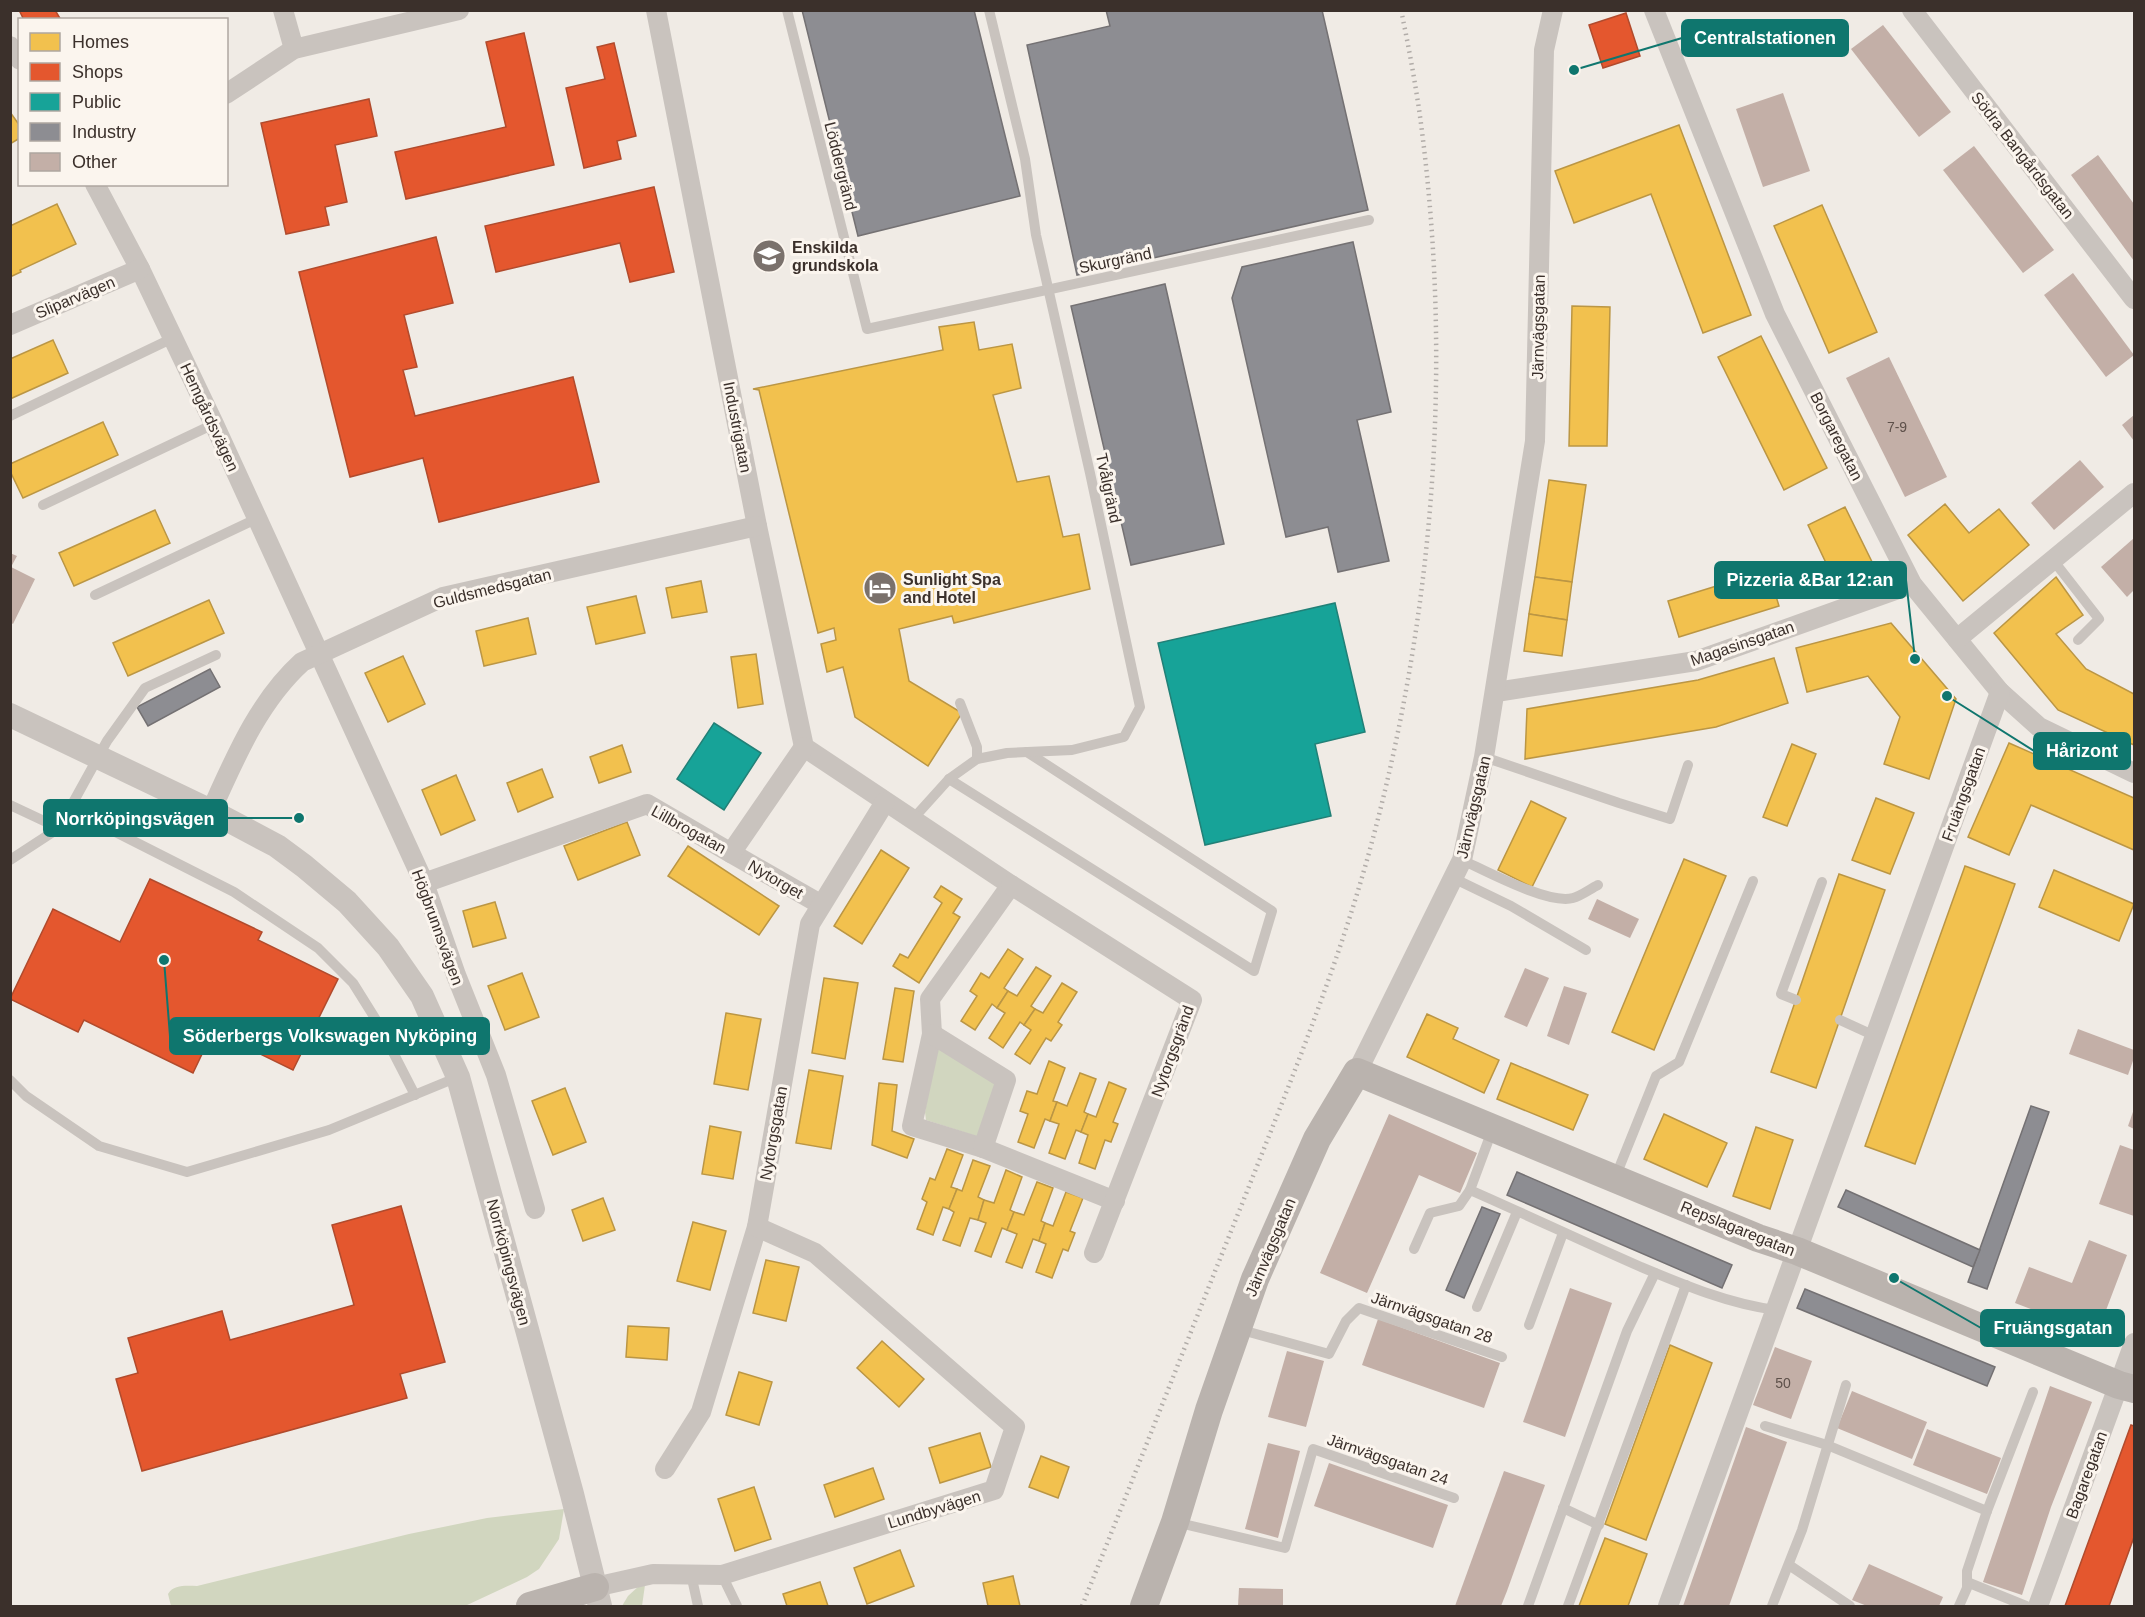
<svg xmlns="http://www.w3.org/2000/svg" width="2145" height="1617" font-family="Helvetica,sans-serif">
<rect width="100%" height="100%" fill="#f0ebe5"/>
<g fill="#d1d6bf">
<polygon points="943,1047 997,1081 979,1137 926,1120 925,1112 936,1051"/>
<path d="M 564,1509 L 559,1539 L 539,1569 L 527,1577 L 465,1606 L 171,1606 L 168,1594 C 174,1584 187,1586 197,1586 L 409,1534 L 487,1518 Z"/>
<polygon points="640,1585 645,1585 642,1606 622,1606 628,1596"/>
</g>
<g fill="#f2c14e" stroke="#bb9644" stroke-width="1.5">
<polygon points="10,112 20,126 20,138 10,144"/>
<polygon points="1679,125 1751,315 1703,333 1651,194 1574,223 1555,171"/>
<polygon points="57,204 76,244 20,270 21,272 10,277 10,226"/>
<polygon points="1822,205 1877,332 1829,353 1774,226"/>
<polygon points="1572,306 1610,307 1607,446 1569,446"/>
<polygon points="974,322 979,350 1012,344 1021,388 993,395 1017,482 1049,476 1063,537 1079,534 1090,589 954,623 952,616 899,629 909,681 962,713 928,766 855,717 843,667 827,672 821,644 836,640 834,628 818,633 759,390 753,389 943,350 939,327"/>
<polygon points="1761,336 1827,468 1784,490 1718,357"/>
<polygon points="53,340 68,373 10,399 10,359"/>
<polygon points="103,422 118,455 23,498 10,471 10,464"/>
<polygon points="1549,480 1586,485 1572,582 1535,577"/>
<polygon points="1945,504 1969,533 1999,509 2029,545 1963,601 1908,535"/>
<polygon points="1845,507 1875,568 1837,586 1808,525"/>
<polygon points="155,510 170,543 74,586 59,553"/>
<polygon points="1768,570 1779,606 1679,637 1668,601"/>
<polygon points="1535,577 1572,582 1567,620 1529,614"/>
<polygon points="2056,577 2083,615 2056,634 2086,669 2134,694 2134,745 2058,710 1994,633"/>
<polygon points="701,581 707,612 672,618 666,588"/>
<polygon points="636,596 645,633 596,644 587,607"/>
<polygon points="209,600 224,633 128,676 113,643"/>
<polygon points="1529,614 1567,620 1562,656 1524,651"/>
<polygon points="528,618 536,654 484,666 476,631"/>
<polygon points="1891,623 1956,699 1929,779 1884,764 1900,717 1868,676 1807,692 1796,648"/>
<polygon points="756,654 763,704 738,708 731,657"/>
<polygon points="403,656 425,704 388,722 365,673"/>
<polygon points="1774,658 1788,703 1716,727 1525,759 1527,709 1698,680"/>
<polygon points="2009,743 2134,798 2134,850 2031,805 2009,855 1968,837"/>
<polygon points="1792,744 1816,754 1787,826 1763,817"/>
<polygon points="622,745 631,772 599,783 590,757"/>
<polygon points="542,769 553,797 518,812 507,783"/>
<polygon points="456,775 475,820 441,835 422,790"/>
<polygon points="1876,798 1914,813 1890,874 1852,860"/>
<polygon points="1531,801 1566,818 1532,887 1498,870"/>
<polygon points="627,822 640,855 578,880 564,846"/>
<polygon points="688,846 779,906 759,935 668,876"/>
<polygon points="881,850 909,868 862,944 834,926"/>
<polygon points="1684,859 1726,876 1654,1050 1612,1032"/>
<polygon points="1965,866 2015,884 1915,1164 1865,1146"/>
<polygon points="2054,870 2134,904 2119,941 2039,907"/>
<polygon points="1839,874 1885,890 1816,1088 1771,1072"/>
<polygon points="941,886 962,899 953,913 960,917 919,983 893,966 900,954 908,958 942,903 934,897"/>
<polygon points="495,902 506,938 473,947 463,911"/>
<polygon points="1008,949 1023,959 1004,988 1008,991 997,1008 992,1004 975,1030 961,1021 977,996 970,991 981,973 989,978"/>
<polygon points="1036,967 1051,976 1031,1006 1035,1009 1024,1025 1020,1022 1003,1048 989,1038 1005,1013 997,1008 1008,991 1017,996"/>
<polygon points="522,973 539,1017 505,1030 488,986"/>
<polygon points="824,978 858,983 845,1059 812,1053"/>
<polygon points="1062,983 1077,992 1058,1022 1062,1025 1051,1041 1046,1038 1030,1064 1015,1054 1031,1030 1024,1025 1035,1009 1043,1013"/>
<polygon points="895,988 914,991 903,1062 883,1059"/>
<polygon points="726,1013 761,1019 748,1090 714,1084"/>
<polygon points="1427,1014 1458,1028 1453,1039 1499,1060 1484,1093 1407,1057"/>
<polygon points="1049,1061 1065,1068 1053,1101 1057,1102 1050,1121 1045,1119 1034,1148 1018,1142 1028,1114 1020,1111 1027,1091 1037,1094"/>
<polygon points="1511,1063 1588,1095 1573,1130 1497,1099"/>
<polygon points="809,1070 843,1076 831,1149 796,1143"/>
<polygon points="1080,1073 1096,1079 1084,1112 1088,1114 1081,1132 1076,1130 1065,1159 1049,1153 1059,1124 1050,1121 1057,1102 1067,1106"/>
<polygon points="1109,1082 1126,1089 1113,1122 1118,1124 1111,1142 1105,1140 1095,1169 1079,1163 1088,1135 1081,1132 1088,1114 1096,1117"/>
<polygon points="879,1083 897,1085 892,1131 914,1139 907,1158 872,1145"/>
<polygon points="565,1088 586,1142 553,1155 532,1101"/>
<polygon points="1664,1114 1727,1143 1707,1187 1644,1159"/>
<polygon points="710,1126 741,1132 733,1179 702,1174"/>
<polygon points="1756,1127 1793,1140 1770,1209 1733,1196"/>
<polygon points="947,1149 963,1155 951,1187 957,1189 949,1209 943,1207 933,1235 917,1229 927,1202 922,1199 930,1178 935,1180"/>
<polygon points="973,1160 990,1166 978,1197 984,1200 978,1220 970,1218 960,1246 943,1240 954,1212 949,1209 957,1189 962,1191"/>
<polygon points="1006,1170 1022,1177 1010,1210 1014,1212 1007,1230 1002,1228 991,1257 975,1251 986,1223 978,1220 984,1200 994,1203"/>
<polygon points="1037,1182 1053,1188 1041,1221 1045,1223 1039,1241 1033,1239 1022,1268 1006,1262 1017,1234 1007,1230 1014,1212 1024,1215"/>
<polygon points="1066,1192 1083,1198 1070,1231 1075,1233 1068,1251 1063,1249 1052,1278 1036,1272 1046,1244 1039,1241 1045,1223 1053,1226"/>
<polygon points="603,1198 615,1230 583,1241 572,1210"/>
<polygon points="693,1222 726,1231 710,1290 677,1281"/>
<polygon points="766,1260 799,1267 786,1321 753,1313"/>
<polygon points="628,1326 669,1328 667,1360 626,1357"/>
<polygon points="882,1341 924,1379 899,1407 857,1368"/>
<polygon points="1670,1345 1712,1363 1646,1540 1605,1524"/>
<polygon points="739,1372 772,1382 759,1425 726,1415"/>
<polygon points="980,1433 991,1467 940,1483 929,1448"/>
<polygon points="1041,1456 1069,1467 1058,1498 1029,1487"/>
<polygon points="873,1468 884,1499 835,1517 824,1485"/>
<polygon points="754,1487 771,1539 735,1551 718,1499"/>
<polygon points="1605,1538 1647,1554 1628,1606 1579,1606"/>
<polygon points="900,1550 914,1586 867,1604 854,1568"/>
<polygon points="1013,1576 1020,1606 988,1606 983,1583"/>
<polygon points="820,1582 828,1606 787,1606 783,1594"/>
</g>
<g fill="#e4572e" stroke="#b14b2d" stroke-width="1.5">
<polygon points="19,10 55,10 61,20 24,20"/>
<polygon points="1626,13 1640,56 1603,68 1589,25"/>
<polygon points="524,33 554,165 406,199 395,152 506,127 486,42"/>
<polygon points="614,43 636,136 617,141 621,159 584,168 566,88 605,79 597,47"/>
<polygon points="369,99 377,136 335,145 347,202 325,207 329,225 286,234 261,123"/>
<polygon points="654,187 674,272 630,282 620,243 496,272 485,226"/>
<polygon points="436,237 453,303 404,315 417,367 403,370 415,416 573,377 599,482 439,522 423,458 350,477 299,272"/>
<polygon points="150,879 262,932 258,940 338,979 293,1070 213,1031 193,1073 84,1020 78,1032 10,999 53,909 120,942"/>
<polygon points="401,1206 445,1362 400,1374 407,1398 142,1471 116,1379 138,1373 128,1338 222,1311 230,1340 354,1305 332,1225"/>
<polygon points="2131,1425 2134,1426 2134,1537 2109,1606 2065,1606"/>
</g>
<g fill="#17a398" stroke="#228077" stroke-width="1.5">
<polygon points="1335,603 1365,732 1315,744 1331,816 1205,845 1158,643"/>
<polygon points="714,723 761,753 724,810 677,779"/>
</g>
<g fill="#8d8d92" stroke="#747173" stroke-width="1.5">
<polygon points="802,10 974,10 1020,196 858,236"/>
<polygon points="1106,10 1322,10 1368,210 1077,275 1027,45 1110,26"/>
<polygon points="1353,242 1391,412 1357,420 1389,561 1338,572 1328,527 1286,537 1232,298 1242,267"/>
<polygon points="1165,284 1224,544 1131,565 1071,306"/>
<polygon points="210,669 220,687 148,726 137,707"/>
<polygon points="2031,1106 2049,1112 1987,1289 1968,1282"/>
<polygon points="1517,1172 1732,1265 1722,1288 1507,1195"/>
<polygon points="1846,1190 1980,1250 1973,1267 1838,1207"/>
<polygon points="1482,1207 1500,1214 1464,1298 1446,1290"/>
<polygon points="1805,1289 1995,1367 1987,1386 1797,1308"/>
</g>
<g fill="#c3afa7">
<polygon points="1883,25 1951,112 1919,137 1851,49"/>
<polygon points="1783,93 1810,171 1763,187 1736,109"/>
<polygon points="1974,146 2054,250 2023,273 1943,170"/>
<polygon points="2098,155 2134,204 2134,261 2071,175"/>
<polygon points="2073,273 2134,355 2106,377 2044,295"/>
<polygon points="1889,357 1947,477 1905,497 1846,378"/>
<polygon points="2134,415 2134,441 2122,425"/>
<polygon points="2080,460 2104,487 2054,530 2031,503"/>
<polygon points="2134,538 2134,590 2127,597 2101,567"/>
<polygon points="10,553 17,556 11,567 35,579 13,624 10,622"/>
<polygon points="1597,899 1639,919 1630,938 1588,919"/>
<polygon points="1525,968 1549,978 1527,1027 1504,1017"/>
<polygon points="1564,986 1587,993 1569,1045 1547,1036"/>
<polygon points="2078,1029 2134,1050 2134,1058 2128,1075 2069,1054"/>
<polygon points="2134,1109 2134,1129 2128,1126"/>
<polygon points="1389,1114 1477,1153 1460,1193 1419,1175 1367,1293 1320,1273"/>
<polygon points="2120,1145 2134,1150 2134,1216 2099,1204"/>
<polygon points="2089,1240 2127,1255 2097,1334 2015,1303 2029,1267 2072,1283"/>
<polygon points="1570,1288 1612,1303 1565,1437 1523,1422"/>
<polygon points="1378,1319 1500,1363 1484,1408 1362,1365"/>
<polygon points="1775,1347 1812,1361 1791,1419 1753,1405"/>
<polygon points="1287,1351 1324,1361 1306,1427 1268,1417"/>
<polygon points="2050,1386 2092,1402 2051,1507 2022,1595 1983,1582"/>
<polygon points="1852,1391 1927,1422 1912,1459 1837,1428"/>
<polygon points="1746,1427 1787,1442 1729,1606 1683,1606"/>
<polygon points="1927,1429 2001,1458 1987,1494 1913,1465"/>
<polygon points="1268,1443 1300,1451 1278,1538 1245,1529"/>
<polygon points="1329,1463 1448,1505 1433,1548 1314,1506"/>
<polygon points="1504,1471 1545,1485 1507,1591 1501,1606 1455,1606"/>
<polygon points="1869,1564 1943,1597 1939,1606 1867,1606 1852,1600"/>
<polygon points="1239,1588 1283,1589 1283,1606 1238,1606"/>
</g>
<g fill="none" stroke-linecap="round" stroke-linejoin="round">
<g stroke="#c9c3be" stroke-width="10">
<polyline points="787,10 867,329 1369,220"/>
<polyline points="10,416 173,338"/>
<polyline points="43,505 214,424"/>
<polyline points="2053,560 2099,619 2078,640"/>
<polyline points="95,595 256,519"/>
<polyline points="960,703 977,747 977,759"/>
<polyline points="1484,757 1619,803 1670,819 1688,765"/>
<polyline points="949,779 1254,971 1272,911 1027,752"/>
<polyline points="10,805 59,828 107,741 145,688 216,655"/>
<polyline points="70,809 234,892 318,948 353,983 378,1023 415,1095"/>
<polyline points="912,820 949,779 977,759 1007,753 1072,750 1124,737 1140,707 1090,473 1036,235 1025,159 989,10"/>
<polyline points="10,860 59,828"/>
<path d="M 1462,860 C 1486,871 1549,905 1573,898 C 1581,896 1590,889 1598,885"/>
<polyline points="1453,878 1511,906 1586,950"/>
<polyline points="1796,1000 1781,994 1822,882"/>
<polyline points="1840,1020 1875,1036"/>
<polyline points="10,1080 26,1096 99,1146 187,1172 329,1130 458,1077"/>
<path d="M 1493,1128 L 1470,1190 C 1527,1215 1584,1242 1641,1267 C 1684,1285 1729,1304 1776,1310"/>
<polyline points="1615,1178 1656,1076 1679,1062 1753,881"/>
<polyline points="1414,1249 1430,1213 1459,1206 1470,1190"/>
<polyline points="1477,1307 1517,1212"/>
<polyline points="1529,1325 1563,1233"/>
<polyline points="1238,1329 1329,1354 1346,1321 1359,1308 1502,1357"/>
<polyline points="1765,1426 1827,1445 1987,1511"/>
<polyline points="1563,1508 1599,1525"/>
<polyline points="1175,1522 1285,1548 1313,1449 1454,1498"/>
<polyline points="1789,1565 1850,1606"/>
<polyline points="691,1574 698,1606"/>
<polyline points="722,1575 737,1606"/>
<polyline points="1967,1582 2026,1606"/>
<polyline points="1528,1606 1627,1331 1655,1273"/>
<polyline points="1568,1606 1686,1285"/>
<polyline points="1772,1606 1802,1530 1846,1385"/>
<polyline points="1959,1606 1967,1588 1967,1571 1987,1511 2033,1392"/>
</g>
<g stroke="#c9c3be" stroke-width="20">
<polyline points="283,10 294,49"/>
<polyline points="656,10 757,526 804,747 1011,885 930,999 932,1034 912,1126 983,1148 1115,1201"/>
<polyline points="1654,10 1775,314 1912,584 2000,692 2039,727 2134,773"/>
<polyline points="1912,10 2134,299"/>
<polyline points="10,46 20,60"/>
<polyline points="226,94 294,49 459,10"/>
<polyline points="95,184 140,269 214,424 424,883 456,975 496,1075 535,1209"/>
<polyline points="10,325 140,269"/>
<polyline points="1957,639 2134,493"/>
<polyline points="1496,692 1696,661 1912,584"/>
<path d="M 211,811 C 235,758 258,702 302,662 L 443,597 L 757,526"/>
<polyline points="731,853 820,904"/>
<polyline points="424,883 647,804 731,853 804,747"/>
<polyline points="1011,885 1192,1000 1094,1253"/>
<polyline points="932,1034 1006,1080 983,1148"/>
<polyline points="1357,1072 1462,860 1484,757 1535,441 1544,50 1553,10"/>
<polyline points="665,1469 701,1412 757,1227 810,924 885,802"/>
<polyline points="595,1587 653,1574 722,1575 994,1490 1015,1427 815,1253 757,1227"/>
<polyline points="1668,1606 2000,692"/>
<polyline points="2038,1606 2134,1343"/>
</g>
<polyline stroke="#c9c3be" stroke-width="24" points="10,715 211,811 277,846 304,866 347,902 388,947 422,996 458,1077 572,1494 600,1606"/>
<g stroke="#bab3ae" stroke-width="28">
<polyline points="530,1606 595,1587"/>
<polyline points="1144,1606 1175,1522 1209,1410 1255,1279 1317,1139 1357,1072 1758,1238 1797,1251 2119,1385 2134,1389"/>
</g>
<path stroke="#b1aca8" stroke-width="4.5" stroke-dasharray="1.5 4.5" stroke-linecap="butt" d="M 1082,1606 C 1136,1472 1188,1338 1242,1204 C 1287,1090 1334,977 1367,860 C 1435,616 1454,360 1419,109 C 1414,76 1408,43 1401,10"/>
</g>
<defs>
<symbol id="school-disc" viewBox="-11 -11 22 22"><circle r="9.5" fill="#7a716c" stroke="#fbf5ee"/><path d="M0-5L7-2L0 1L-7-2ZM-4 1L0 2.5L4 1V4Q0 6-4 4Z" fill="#fff"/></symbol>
<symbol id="hotel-disc" viewBox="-11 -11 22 22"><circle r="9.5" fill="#7a716c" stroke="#fbf5ee"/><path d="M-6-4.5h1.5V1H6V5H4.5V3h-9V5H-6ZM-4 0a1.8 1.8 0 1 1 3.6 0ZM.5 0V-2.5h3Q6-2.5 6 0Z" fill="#fff"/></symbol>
</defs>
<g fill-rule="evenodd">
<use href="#school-disc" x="750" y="237" width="38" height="38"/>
<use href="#hotel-disc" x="861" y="569" width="38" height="38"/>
</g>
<g text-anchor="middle" stroke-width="6" stroke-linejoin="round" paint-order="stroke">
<g font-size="14" fill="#5d504a">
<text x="1897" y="432">7-9</text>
<text x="1783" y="1388">50</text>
</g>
<g font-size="16" fill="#3b302b" stroke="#fbf5ee">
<text transform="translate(2023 155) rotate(52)" y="6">Södra Bangårdsgatan</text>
<text transform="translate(841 166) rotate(76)" y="6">Löddergränd</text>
<text transform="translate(1115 260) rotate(-12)" y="6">Skurgränd</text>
<text transform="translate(75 297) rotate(-23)" y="6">Sliparvägen</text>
<text transform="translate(1538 327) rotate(-89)" y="6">Järnvägsgatan</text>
<text transform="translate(210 417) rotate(65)" y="6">Hemgårdsvägen</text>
<text transform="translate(738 427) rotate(79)" y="6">Industrigatan</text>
<text transform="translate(1837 436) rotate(63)" y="6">Borgaregatan</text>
<text transform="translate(1109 488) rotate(78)" y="6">Tvålgränd</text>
<text transform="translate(492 588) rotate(-14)" y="6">Guldsmedsgatan</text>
<text transform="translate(1742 643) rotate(-19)" y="6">Magasinsgatan</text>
<text transform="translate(1963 794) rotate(-70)" y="6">Fruängsgatan</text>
<text transform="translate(1473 807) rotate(-77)" y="6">Järnvägsgatan</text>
<text transform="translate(689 829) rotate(29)" y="6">Lillbrogatan</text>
<text transform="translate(776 879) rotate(30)" y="6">Nytorget</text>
<text transform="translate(438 927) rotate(70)" y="6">Högbrunnsvägen</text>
<text transform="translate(1172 1051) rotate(-70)" y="6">Nytorgsgränd</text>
<text transform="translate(773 1133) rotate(-80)" y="6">Nytorgsgatan</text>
<text transform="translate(1738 1228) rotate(22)" y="6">Repslagaregatan</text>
<text transform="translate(1270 1247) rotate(-67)" y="6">Järnvägsgatan</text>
<text transform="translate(509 1262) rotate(75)" y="6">Norrköpingsvägen</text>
<text transform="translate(1432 1317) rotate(19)" y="6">Järnvägsgatan 28</text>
<text transform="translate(1388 1459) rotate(19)" y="6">Järnvägsgatan 24</text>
<text transform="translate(2086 1475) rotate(-70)" y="6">Bagaregatan</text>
<text transform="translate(934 1509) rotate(-17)" y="6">Lundbyvägen</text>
</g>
<g font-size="16" font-weight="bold" fill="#3b302b" stroke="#fbf5ee" text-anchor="start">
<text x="792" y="253">Enskilda<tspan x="792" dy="18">grundskola</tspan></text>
<text x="903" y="585">Sunlight Spa<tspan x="903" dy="18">and Hotel</tspan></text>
</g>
</g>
<path fill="none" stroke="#0f766e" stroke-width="2" d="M1574 70L1682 38M1915 659L1906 580M1947 696L2034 751M299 818L227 818M164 960L170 1036M1894 1278L1981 1328"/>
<g fill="#0f766e" stroke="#fbf5ee" stroke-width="2">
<circle cx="1574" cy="70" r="6"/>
<circle cx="1915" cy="659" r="6"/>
<circle cx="1947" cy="696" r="6"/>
<circle cx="299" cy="818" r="6"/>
<circle cx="164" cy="960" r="6"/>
<circle cx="1894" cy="1278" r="6"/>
</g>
<g fill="#0f766e" stroke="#0f766e" stroke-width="2">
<rect x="1682" y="20" width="166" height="36" rx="6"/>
<rect x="1715" y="562" width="191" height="36" rx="6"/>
<rect x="2034" y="733" width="96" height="36" rx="6"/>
<rect x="44" y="800" width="183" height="36" rx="6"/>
<rect x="170" y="1018" width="319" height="36" rx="6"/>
<rect x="1981" y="1310" width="143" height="36" rx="6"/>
</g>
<g font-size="18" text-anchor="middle" font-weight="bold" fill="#fff">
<text x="1765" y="44">Centralstationen</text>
<text x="1810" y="586">Pizzeria &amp;Bar 12:an</text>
<text x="2082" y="757">Hårizont</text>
<text x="135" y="825">Norrköpingsvägen</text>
<text x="330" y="1042">Söderbergs Volkswagen Nyköping</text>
<text x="2053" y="1334">Fruängsgatan</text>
</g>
<rect width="2145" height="1617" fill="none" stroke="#3b302b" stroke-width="24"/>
<rect x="18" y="18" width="210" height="168" fill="#fbf5ee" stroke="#aea6a0" stroke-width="1.5"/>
<rect x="30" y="33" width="30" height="18" fill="#f2c14e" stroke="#aea6a0" stroke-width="1.5"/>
<text x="72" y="48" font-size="18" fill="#3b302b">Homes</text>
<rect x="30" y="63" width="30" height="18" fill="#e4572e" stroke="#aea6a0" stroke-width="1.5"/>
<text x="72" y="78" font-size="18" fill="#3b302b">Shops</text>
<rect x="30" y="93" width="30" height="18" fill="#17a398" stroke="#aea6a0" stroke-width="1.5"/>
<text x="72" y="108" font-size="18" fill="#3b302b">Public</text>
<rect x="30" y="123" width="30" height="18" fill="#8d8d92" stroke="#aea6a0" stroke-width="1.5"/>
<text x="72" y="138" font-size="18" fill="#3b302b">Industry</text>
<rect x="30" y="153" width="30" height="18" fill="#c3afa7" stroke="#aea6a0" stroke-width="1.5"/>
<text x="72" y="168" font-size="18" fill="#3b302b">Other</text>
</svg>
